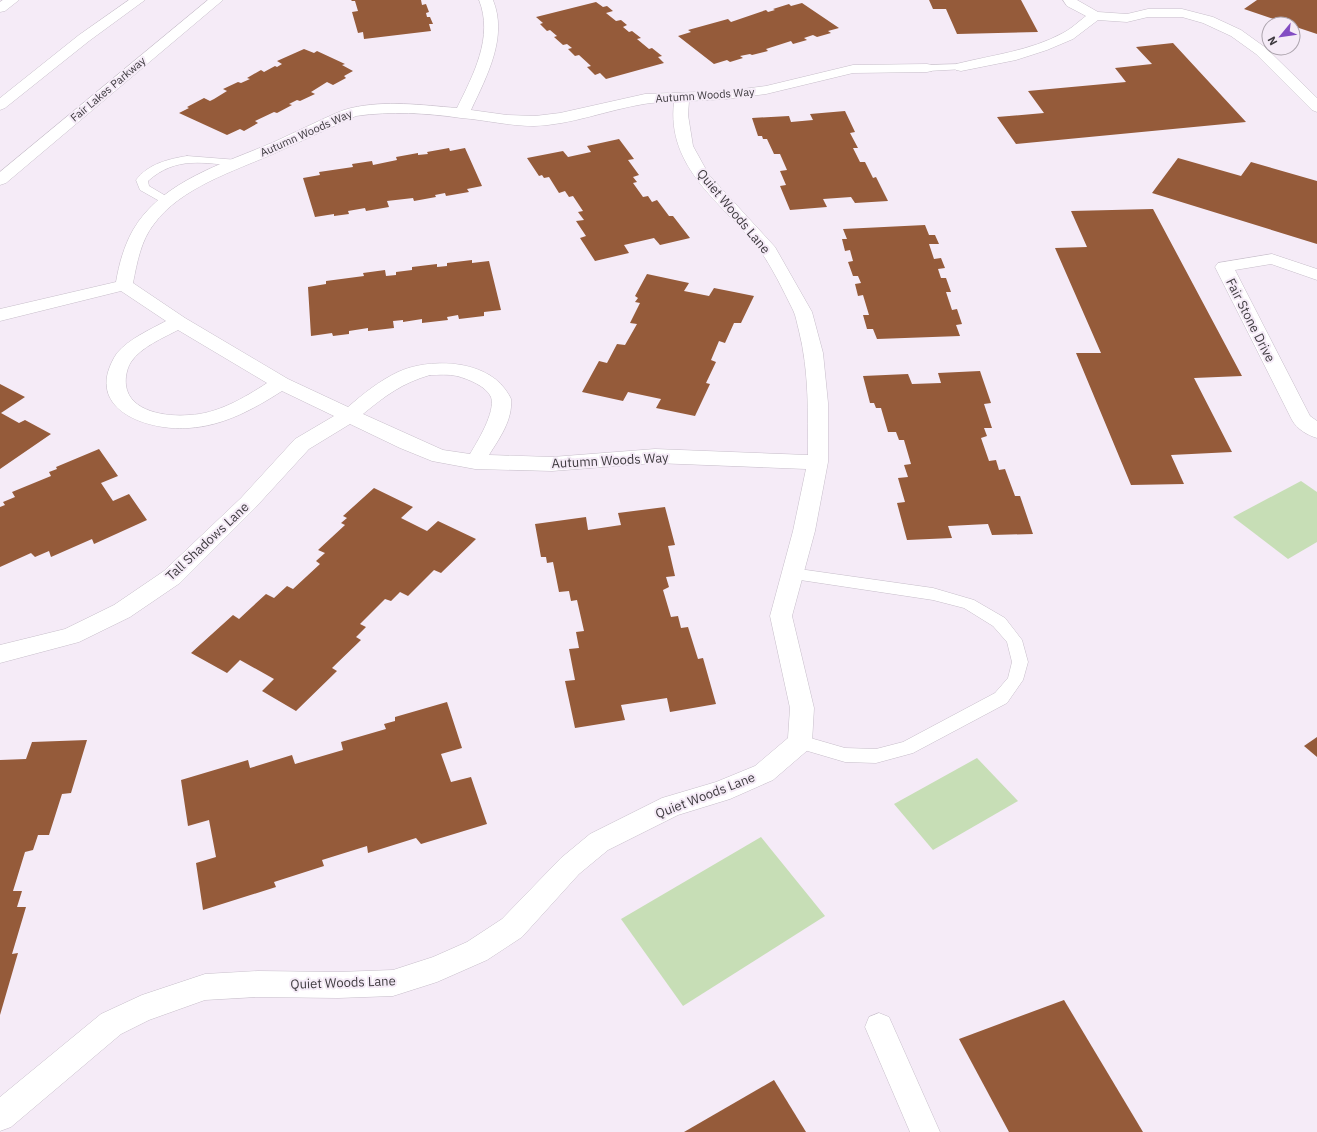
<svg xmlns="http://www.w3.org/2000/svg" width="1317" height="1132" font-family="'IBM Plex Sans',sans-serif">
<rect width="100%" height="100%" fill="#f5ebf7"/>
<g fill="#c7deb6">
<polygon points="1301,481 1317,492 1317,542 1288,559 1233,517"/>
<polygon points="977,758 1018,801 933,850 894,804"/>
<polygon points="761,837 825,916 683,1006 621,919"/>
</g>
<g fill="#955b3a">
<polygon points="351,0 421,0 422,5 426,4 429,12 426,13 427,17 430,17 433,24 429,24 431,31 364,39 363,32 358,33 352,12 358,11 355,1 352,1"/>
<polygon points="929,0 1021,0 1038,32 957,34 946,9 933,9"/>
<polygon points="1257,0 1317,0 1317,34 1293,26 1293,24 1288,24 1244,9"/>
<polygon points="596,2 603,7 607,6 613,11 606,13 616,21 621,20 627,25 623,27 629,32 632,31 641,38 637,39 649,49 652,48 662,56 658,57 664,63 606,79 600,73 595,75 587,67 591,66 579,55 575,56 568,49 572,48 567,44 563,45 554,37 557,36 550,30 547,31 540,24 543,23 536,17"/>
<polygon points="802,3 839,28 828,31 831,33 817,37 813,35 804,38 807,40 793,44 791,41 766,49 768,51 752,55 750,54 740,56 743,58 730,62 727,60 714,64 678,36 691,32 688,30 728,19 731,22 766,10 768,12 775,10 773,9 789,4 791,6"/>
<polygon points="1173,43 1246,122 1016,144 997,117 1044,113 1028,91 1126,82 1115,68 1152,64 1136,47"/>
<polygon points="304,49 314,53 317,51 345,64 342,65 353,71 344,76 346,78 333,85 327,82 311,92 315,94 300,101 297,100 289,104 292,105 277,113 274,112 255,121 258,123 244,131 240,129 227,135 179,113 189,108 187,107 204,98 210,101 214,99 227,91 223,89 238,82 241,83 250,79 247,78 261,70 264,72 275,66 277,67 282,64 277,61"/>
<polygon points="845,111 855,132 850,133 858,148 853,148 860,162 865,162 873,178 876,177 888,201 855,203 851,197 823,199 827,207 790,210 780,186 786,185 780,171 787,170 780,154 774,154 767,139 763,139 762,136 758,136 752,118 789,116 791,122 813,120 810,114"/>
<polygon points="619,139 634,159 628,160 639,175 633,177 637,182 633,183 643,197 648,196 652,202 657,200 669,216 673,216 690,238 660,245 654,238 624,245 629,253 595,261 580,238 586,236 576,221 584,220 578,212 583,211 573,196 569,197 565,191 559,193 549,177 544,178 542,175 539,176 527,158 563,151 568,157 591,152 587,146"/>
<polygon points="449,148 450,151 465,148 482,186 467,189 469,192 446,196 445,193 435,195 436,197 414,201 413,198 387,201 389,207 366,211 365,208 348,211 349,214 334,216 334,214 315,217 303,178 320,175 319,172 353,167 352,164 372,161 373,165 397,160 396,157 418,153 418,155 428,154 427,152"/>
<polygon points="1178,158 1241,176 1251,162 1317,181 1317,244 1152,193"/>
<polygon points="1153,209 1242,376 1194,378 1232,452 1171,455 1184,484 1131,485 1076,353 1101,353 1055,248 1087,247 1071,211"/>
<polygon points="925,225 929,235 935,235 939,244 929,244 934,259 941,258 945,268 938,269 941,278 946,278 951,292 946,292 952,310 957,309 962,324 956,325 960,336 877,339 873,329 867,329 863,315 869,315 863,295 858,296 855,284 861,283 858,276 853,276 848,262 853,261 850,250 845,251 842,239 847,239 843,229"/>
<polygon points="472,260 472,263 489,261 501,310 484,312 484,316 459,319 458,315 447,317 448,320 422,323 422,319 403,322 403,320 393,321 394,328 368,331 368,328 349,331 349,334 333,336 332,333 311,336 308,287 326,284 326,281 364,276 363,273 385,270 386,276 396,275 396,272 412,270 412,267 437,264 437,267 447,266 447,263"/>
<polygon points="647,274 689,283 684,291 709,296 714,288 754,296 741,323 734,323 725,343 719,341 711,360 716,362 706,383 710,384 695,416 656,408 661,399 628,392 623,401 582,392 599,361 607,363 617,344 625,345 637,324 630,323 640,303 635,302 638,298 635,296"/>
<polygon points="980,371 991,403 984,404 992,428 984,428 987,436 981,438 989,461 996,460 999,470 1005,469 1015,496 1020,496 1033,534 992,535 988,524 948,526 952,538 907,540 897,503 905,502 898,478 908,477 904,465 911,464 904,440 899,440 896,432 888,432 881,408 876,408 874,403 870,403 863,376 908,374 912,384 941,383 938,373"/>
<polygon points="0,384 25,397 1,413 19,423 25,420 51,434 0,469"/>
<polygon points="99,449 118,476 101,483 113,501 129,494 147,520 94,544 92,539 51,557 49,551 35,557 31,553 0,567 0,507 5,505 3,502 15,497 12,492 51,476 49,472 57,469 56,467"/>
<polygon points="374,488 413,507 401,518 427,531 438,521 476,539 441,573 434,570 408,596 400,592 391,601 385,599 360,624 366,627 356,637 361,640 332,668 337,671 296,711 262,691 274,679 240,660 227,673 191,653 233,615 239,619 266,594 274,598 287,586 293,589 320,564 316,561 325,553 318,550 345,525 341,523 347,518 343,516"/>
<polygon points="665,507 675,545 668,546 675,576 666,577 669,587 663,590 671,617 678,616 681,628 688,627 698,659 703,658 716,704 670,712 667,698 621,705 625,720 575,728 565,681 575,680 569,649 579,648 576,632 584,631 577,600 571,601 569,591 559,592 553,562 547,563 546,557 541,557 535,524 586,517 588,530 621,525 618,513"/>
<polygon points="447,702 462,748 441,754 451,782 471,777 487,824 421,844 416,838 368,853 367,846 322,860 324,866 274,882 276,887 203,910 196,863 216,857 209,820 188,826 181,780 248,760 250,768 292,755 295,764 343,750 341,742 386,729 384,724 395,721 395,717"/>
<polygon points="1317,737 1317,757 1304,746"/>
<polygon points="87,740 71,793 62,794 49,835 38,835 33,850 25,852 13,891 22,891 17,907 26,907 12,954 18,953 0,1015 0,760 26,759 32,742"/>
<polygon points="1064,1000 1143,1132 1009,1132 959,1039"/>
<polygon points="774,1080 806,1132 684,1132"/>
</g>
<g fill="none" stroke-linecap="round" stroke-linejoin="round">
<defs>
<g id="lane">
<polygon points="961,64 966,67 965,69 927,71 922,68 927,65"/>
<path d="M 187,156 L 238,160 L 243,163 L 238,166 C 203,163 176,156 148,181 L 149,186 L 171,199 L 173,201 L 171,203 L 163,203 L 140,190 L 136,180 C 148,164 168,159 187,156 Z"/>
<polygon points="792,568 933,588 974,600 1005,618 1022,640 1028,662 1023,680 1007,703 913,753 876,763 845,762 794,747 792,742 794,737 800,735 845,748 876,749 903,742 995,693 1008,678 1012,662 1007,642 993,626 964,608 933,600 787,578 784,574 787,570"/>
</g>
<g id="street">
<polygon points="3,0 19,0 5,11 0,12 0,2"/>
<path d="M 479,0 L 493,0 C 508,37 487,76 471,110 L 507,115 L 535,116 L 560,113 L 645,94 L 727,91 L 766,86 L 853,65 L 927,64 L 932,65 L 934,68 L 932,71 L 927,72 L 853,73 L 766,94 L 727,99 L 689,101 L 688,115 L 693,146 L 709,175 L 775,247 L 812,312 L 823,353 L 828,403 L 828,462 L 815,531 L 792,616 L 814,708 L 812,742 L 809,749 L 773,780 L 730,799 L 678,815 L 608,850 L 579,874 L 522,937 L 487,960 L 437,982 L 393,996 L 338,998 L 258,997 L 205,1000 L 149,1020 L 121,1034 L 11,1127 L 0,1131 L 0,1097 L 101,1014 L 142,995 L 205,974 L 258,971 L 338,972 L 393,970 L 433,957 L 467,942 L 502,919 L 561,858 L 590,834 L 662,798 L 716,782 L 755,766 L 788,738 L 790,708 L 770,616 L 793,531 L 806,469 L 655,463 L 552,471 L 475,469 L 432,461 L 400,448 L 350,424 L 309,449 L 255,508 L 180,583 L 130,617 L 79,642 L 0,663 L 0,645 L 65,629 L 114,605 L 164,571 L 241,498 L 295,439 L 334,416 L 282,391 C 254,409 223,426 189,428 C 157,431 96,416 108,372 C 110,365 113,359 117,353 C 129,339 149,330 166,321 L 121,291 L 0,321 L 0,309 L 116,282 C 119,264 124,246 133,230 C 161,181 225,163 274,142 C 290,134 307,127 323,119 C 332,115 342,110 351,108 C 386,100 421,105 457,108 C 473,75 494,37 479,0 ZM 674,102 C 666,169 723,203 759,249 C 772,267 783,290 793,310 C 796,316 797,324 799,331 C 809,371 808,413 808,455 L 655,449 L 552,457 L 489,455 C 499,439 513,420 511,399 C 510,396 507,392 505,389 C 483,359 428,358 398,372 C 379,381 363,394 348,407 L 288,379 L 185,318 L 133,283 C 137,263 141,240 154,224 C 180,188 234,171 273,154 C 301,141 328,129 356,116 C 391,111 426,113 461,118 C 486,120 509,126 534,126 C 571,125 607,110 644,104 C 653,102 664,103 674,102 ZM 178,330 L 267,383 C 244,398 217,414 189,415 C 167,417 129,412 126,385 C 125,378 127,368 131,362 C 141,347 163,338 178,330 ZM 430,375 C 438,375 449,374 457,376 C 468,379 486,386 491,397 C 496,412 477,442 470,454 L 443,450 L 363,414 C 385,396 402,383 430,375 Z"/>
<path d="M 1063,0 L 1077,0 L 1098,12 L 1127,14 L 1148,9 L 1182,9 L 1213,17 L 1241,30 L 1266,48 L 1317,98 L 1317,112 L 1312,110 L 1256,54 L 1231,36 L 1203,23 L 1182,17 L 1148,17 L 1127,22 L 1098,20 L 1073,39 L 1047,50 L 1016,60 L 961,71 L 956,70 L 954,67 L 956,64 C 992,55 1030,51 1063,33 C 1071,29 1078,22 1086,16 L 1067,6 Z"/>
<path d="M 1272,254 L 1317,269 L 1317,280 L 1271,264 L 1235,270 L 1310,416 L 1317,421 L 1317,438 C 1307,435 1297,429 1292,420 L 1215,267 L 1218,263 Z"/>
<polygon points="879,1013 889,1017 940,1132 910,1132 865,1027 869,1017"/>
</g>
<g id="secondary">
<polygon points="129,0 145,0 89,41 5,108 0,110 0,98 79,35"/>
<polygon points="208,0 223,0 6,183 0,185 0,172"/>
</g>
</defs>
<use href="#lane" stroke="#c7beca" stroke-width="1"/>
<use href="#street" stroke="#c7beca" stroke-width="1"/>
<use href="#secondary" stroke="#c7beca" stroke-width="1"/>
<use href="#lane" fill="#fff" fill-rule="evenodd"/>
<use href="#street" fill="#fff" fill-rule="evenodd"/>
<use href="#secondary" fill="#fff" fill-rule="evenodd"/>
</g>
<g text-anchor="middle" stroke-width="4" stroke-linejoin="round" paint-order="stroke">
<g font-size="11" fill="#3e3a3f" stroke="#f5ebf7">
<text transform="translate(108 89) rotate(-40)" y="4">Fair Lakes Parkway</text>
<text transform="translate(705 95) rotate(-4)" y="4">Autumn Woods Way</text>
<text transform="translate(306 133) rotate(-24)" y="4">Autumn Woods Way</text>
</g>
<g font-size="13" fill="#3e3a3f" stroke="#f5ebf7">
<text transform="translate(734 211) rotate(50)" y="5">Quiet Woods Lane</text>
<text transform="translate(1251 320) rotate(63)" y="5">Fair Stone Drive</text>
<text transform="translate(610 460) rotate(-3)" y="5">Autumn Woods Way</text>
<text transform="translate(207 541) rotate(-43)" y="5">Tall Shadows Lane</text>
<text transform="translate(705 795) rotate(-21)" y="5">Quiet Woods Lane</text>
<text transform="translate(343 982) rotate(-2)" y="5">Quiet Woods Lane</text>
</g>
</g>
<g transform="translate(1281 36) rotate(241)"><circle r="19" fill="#f5ebf7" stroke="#aca4ad"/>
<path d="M0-3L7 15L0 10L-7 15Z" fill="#834cc3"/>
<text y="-6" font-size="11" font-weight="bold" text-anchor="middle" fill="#3e3a3f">N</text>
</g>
</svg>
